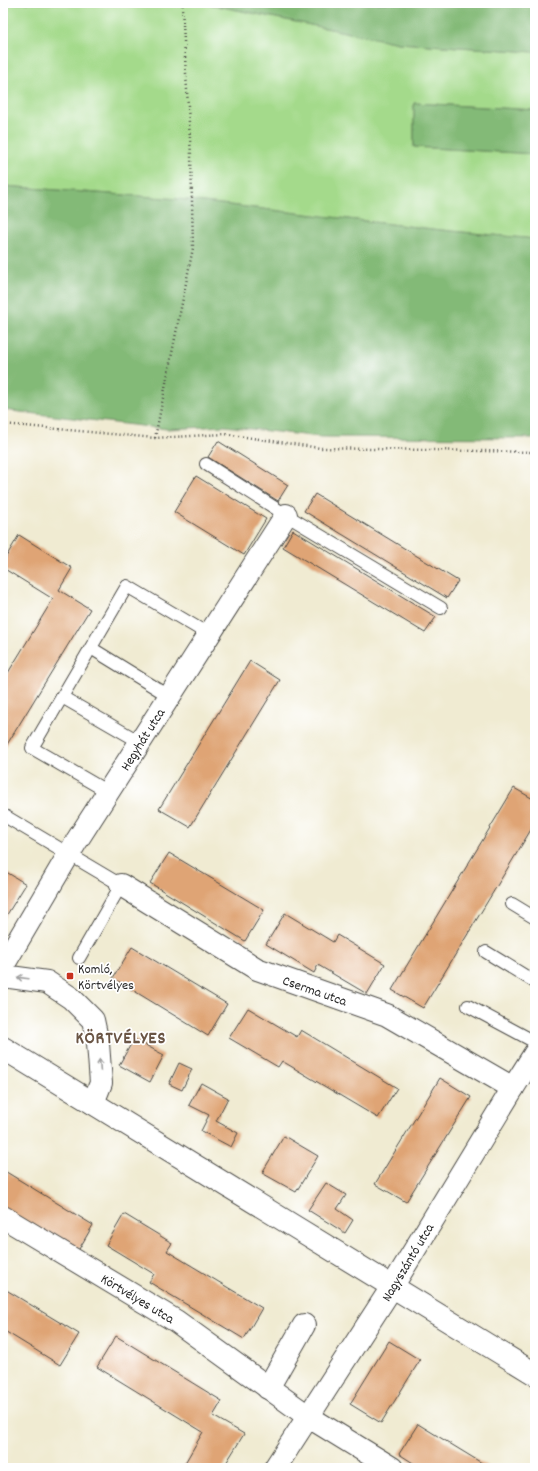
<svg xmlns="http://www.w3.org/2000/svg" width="538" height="1471" font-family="Dekko,sans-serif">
<rect width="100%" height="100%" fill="#fff"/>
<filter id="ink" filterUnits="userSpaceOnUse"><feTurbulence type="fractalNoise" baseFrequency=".025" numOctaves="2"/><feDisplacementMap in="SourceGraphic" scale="8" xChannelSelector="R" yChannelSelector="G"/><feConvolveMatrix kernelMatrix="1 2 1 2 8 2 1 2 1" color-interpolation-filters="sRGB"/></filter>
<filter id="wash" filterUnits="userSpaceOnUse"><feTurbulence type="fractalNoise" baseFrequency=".012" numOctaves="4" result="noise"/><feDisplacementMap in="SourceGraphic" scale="16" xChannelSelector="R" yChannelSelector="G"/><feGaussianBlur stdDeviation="0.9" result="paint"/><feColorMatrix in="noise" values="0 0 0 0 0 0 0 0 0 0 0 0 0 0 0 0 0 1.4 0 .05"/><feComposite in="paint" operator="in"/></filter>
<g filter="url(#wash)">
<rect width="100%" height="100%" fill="#f0ebd2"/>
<polygon fill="#a4da8b" stroke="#68825b" points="3,3 203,3 399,43 535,52 535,110 414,103 414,147 535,154 535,239 441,230 178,199 3,186"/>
<g fill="#83ba77" stroke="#577251">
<polygon points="203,3 535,3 535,52 399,43"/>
<polygon points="414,103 535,110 535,154 414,147"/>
<polygon points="3,186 178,199 441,230 535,239 535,438 320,437 225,426 167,429 3,410"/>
</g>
<g id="blocks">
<g fill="#dfa474">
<polygon points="218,441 288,485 278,501 208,457"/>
<polygon points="196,476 266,519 244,555 174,512"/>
<polygon points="315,494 458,581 447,598 304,511"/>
<polygon points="293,530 436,617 425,633 283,547"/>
<polygon points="19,535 72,568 59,590 90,609 3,751 3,681 53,599 3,568 3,562"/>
<polygon points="250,661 280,680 190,827 159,809"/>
<polygon points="514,788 535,800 535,823 423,1008 392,990"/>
<polygon points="169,853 264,910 245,941 150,883"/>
<polygon points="3,870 26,884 3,921"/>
<polygon points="285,913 333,942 337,935 385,964 367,994 318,965 314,973 266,944"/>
<polygon points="132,947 227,1004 208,1036 113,978"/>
<polygon points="248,1008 297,1037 301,1030 397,1088 378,1118 282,1061 278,1067 229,1038"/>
<polygon points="134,1039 164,1055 150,1082 119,1065"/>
<polygon points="179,1063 192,1069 182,1090 169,1084"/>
<polygon points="440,1078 471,1097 406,1202 375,1184"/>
<polygon points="201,1083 228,1098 216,1121 238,1133 231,1147 201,1131 209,1115 189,1105"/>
<polygon points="284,1136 318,1156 296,1192 262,1173"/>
<polygon points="3,1170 93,1225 75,1256 3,1213"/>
<polygon points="326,1183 346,1195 337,1209 353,1220 345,1233 308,1210"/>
<polygon points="124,1214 172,1243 167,1251 262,1308 244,1339 149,1282 154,1274 106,1245"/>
<polygon points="3,1288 79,1334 60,1365 3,1330"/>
<polygon points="116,1336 222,1401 213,1416 244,1434 223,1468 182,1468 203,1432 97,1367"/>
<polygon points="389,1341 420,1360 381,1423 350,1404"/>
<polygon points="418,1424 490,1468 421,1468 399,1454"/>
</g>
</g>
</g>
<g filter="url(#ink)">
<use href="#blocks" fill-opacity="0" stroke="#494844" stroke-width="1"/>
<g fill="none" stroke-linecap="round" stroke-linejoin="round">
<defs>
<g id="lane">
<polyline points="206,464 286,515 441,608"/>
<polyline points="91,648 169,696"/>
<polyline points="62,697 140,742"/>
<polyline points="108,792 32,748 127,586 208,634"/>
<polyline points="3,815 121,885 79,958"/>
<polyline points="512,904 535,918"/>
<polyline points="486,952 535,982"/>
<polyline points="468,1006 535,1042"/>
</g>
<g id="street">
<polyline points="121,885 257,969 387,1015 513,1088"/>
<polyline points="3,966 76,842 286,515"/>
<polyline points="3,976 47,982 71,998 93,1020 98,1043 101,1083 93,1103"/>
<polyline points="3,1048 535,1374"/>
<polyline points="3,1217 176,1321 309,1417 392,1468"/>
<polyline points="268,1388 304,1325"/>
<polyline points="275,1468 392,1287 513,1088 535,1053"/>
</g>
</defs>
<use href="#lane" stroke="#494844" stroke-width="14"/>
<use href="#street" stroke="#494844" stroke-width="24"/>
<g stroke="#494844" stroke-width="2.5" stroke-dasharray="1 3" stroke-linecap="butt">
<polyline points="3,424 155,438 225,434 320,448 535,452"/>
<polyline points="155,438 193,248 191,155 182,8 183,3"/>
</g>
<use href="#lane" stroke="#fff" stroke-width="12"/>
<use href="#street" stroke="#fff" stroke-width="22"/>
</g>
<defs><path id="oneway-shaft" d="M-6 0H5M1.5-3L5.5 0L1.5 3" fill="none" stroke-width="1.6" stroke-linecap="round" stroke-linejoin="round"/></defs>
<g stroke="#a0a0a0">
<use href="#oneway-shaft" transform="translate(23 978) rotate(-173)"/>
<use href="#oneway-shaft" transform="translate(100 1065) rotate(-94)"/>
</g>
</g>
<rect fill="#c8321e" stroke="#fff" stroke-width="1.5" x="66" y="972" width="8" height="8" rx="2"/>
<g text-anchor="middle" stroke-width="3.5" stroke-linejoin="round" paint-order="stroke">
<g font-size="14" fill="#2b2b2b" stroke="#fff">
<text transform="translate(142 739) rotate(-58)" y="5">Hegyhát utca</text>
<text transform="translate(315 990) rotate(19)" y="5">Cserma utca</text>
<text transform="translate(407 1262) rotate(-59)" y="5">Nagyszántó utca</text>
<text transform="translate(138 1298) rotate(31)" y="5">Körtvélyes utca</text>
</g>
<g font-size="14" fill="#2b2b2b" stroke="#fff" text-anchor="start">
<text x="78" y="973">Komló,<tspan x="78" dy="16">Körtvélyes</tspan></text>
</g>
<g font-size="18" font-weight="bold" letter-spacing="1" fill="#6a5545" stroke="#fff">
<text x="121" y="1043">KÖRTVÉLYES</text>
</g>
</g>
<rect width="538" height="1471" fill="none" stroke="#fff" stroke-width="16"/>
</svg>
